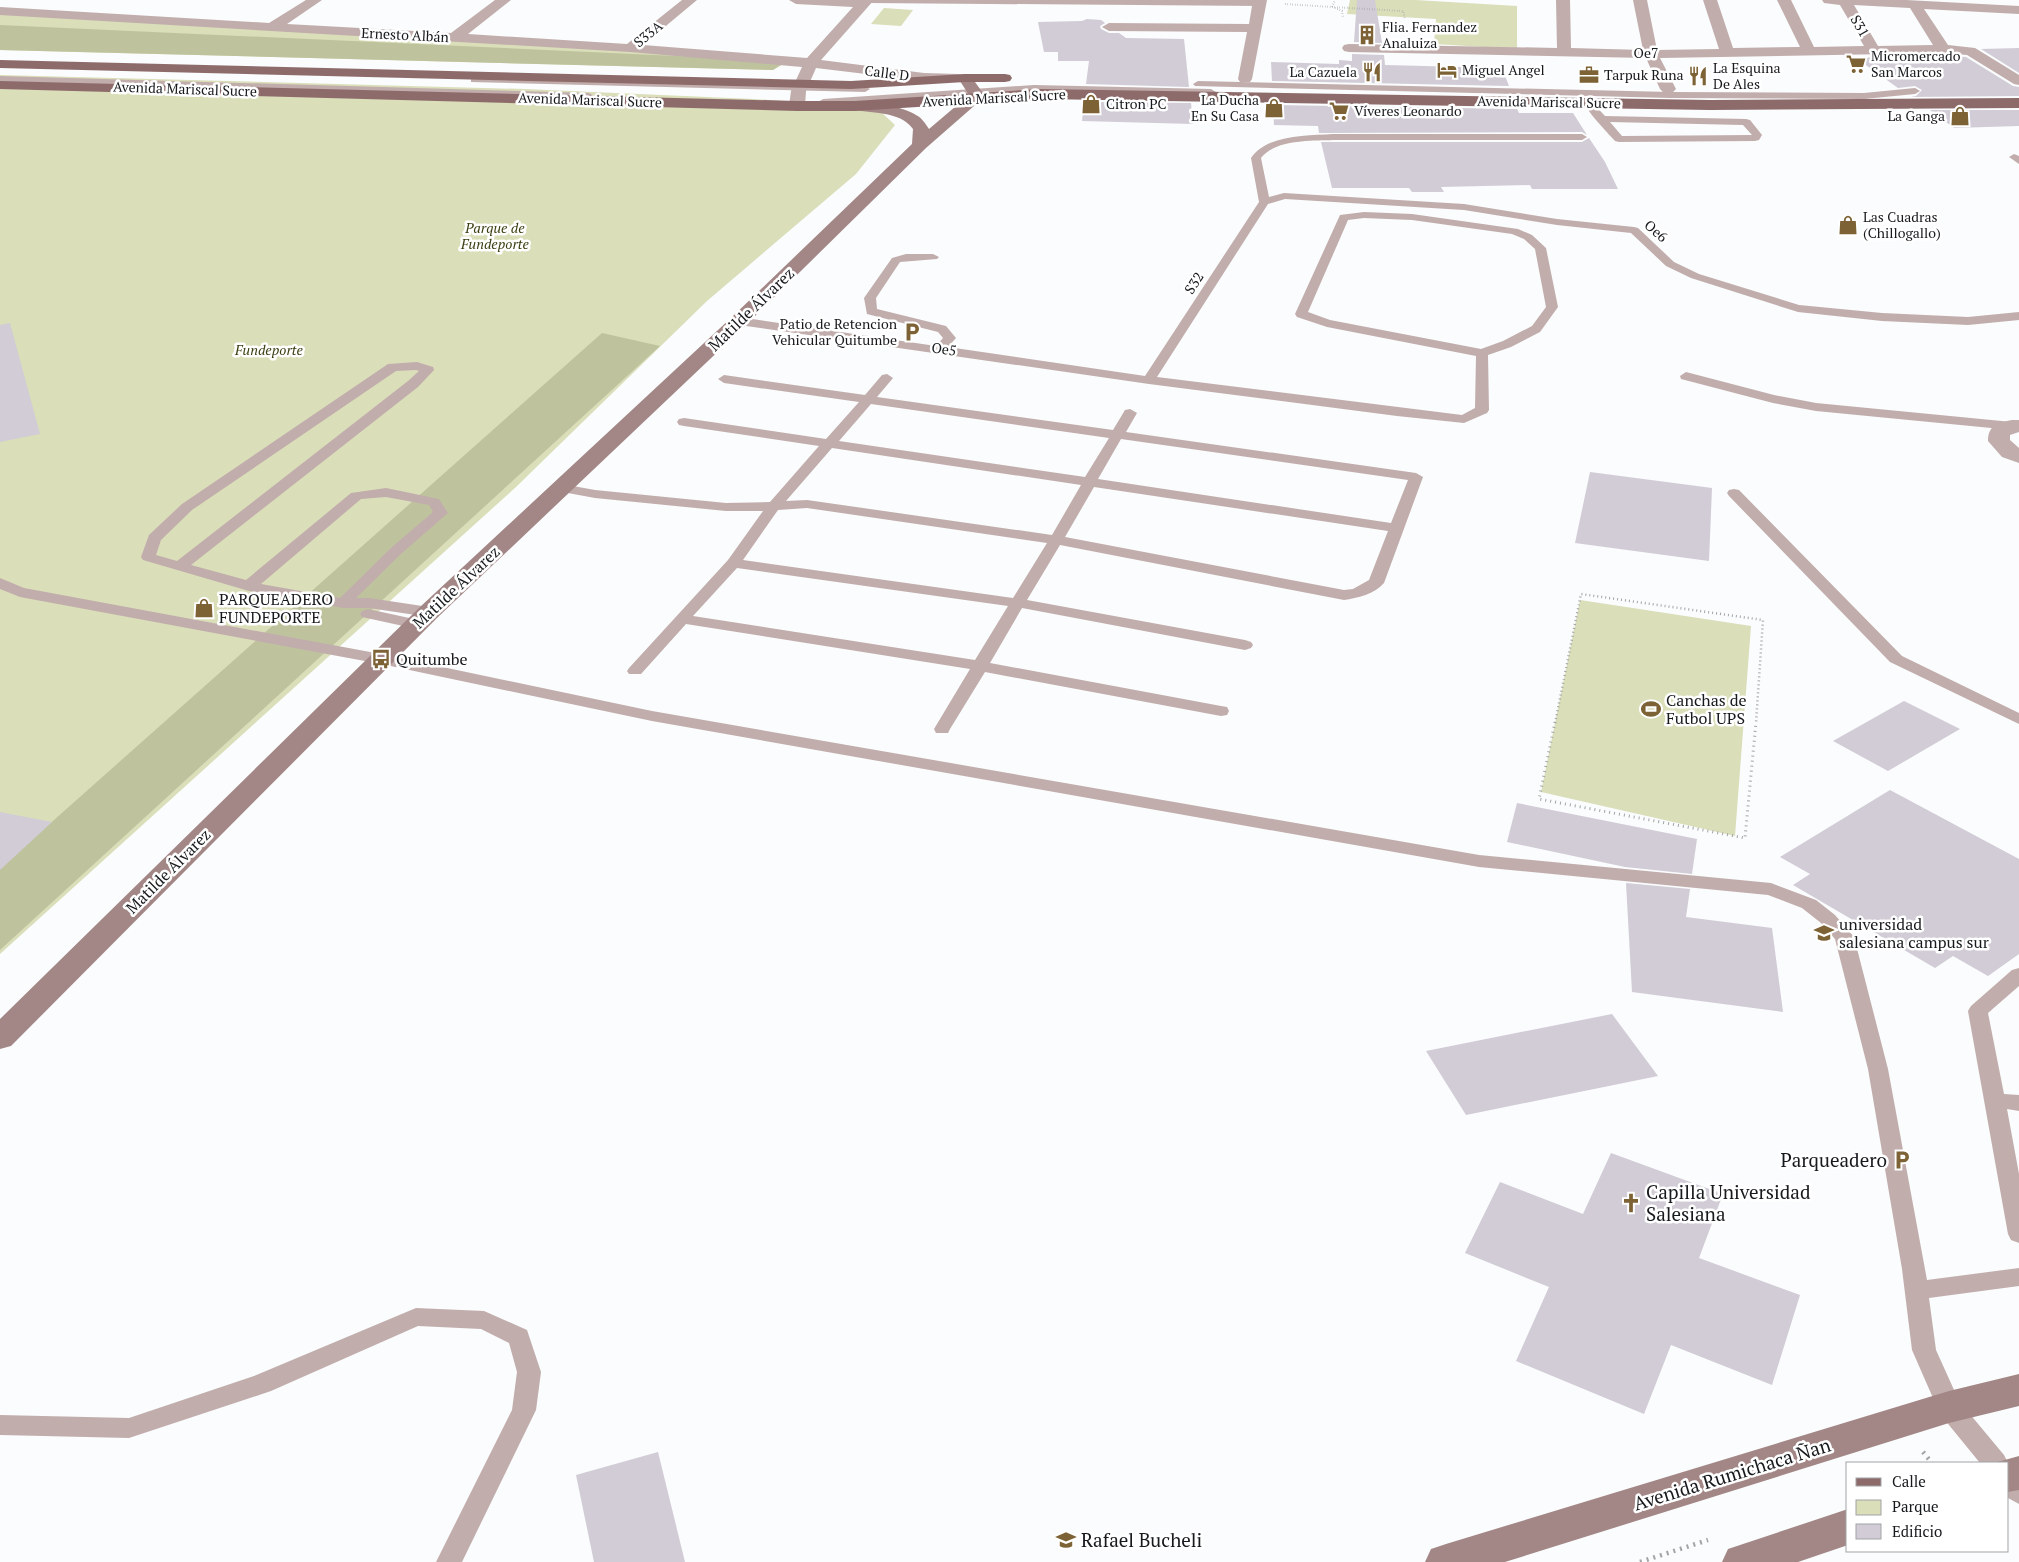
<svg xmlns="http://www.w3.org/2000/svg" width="2019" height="1562" font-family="'PT Serif',serif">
<rect width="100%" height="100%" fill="#fafcfd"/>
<g fill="#dadeb9">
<polygon points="1350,0 1415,0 1517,6 1517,49 1434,44 1436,19 1347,14"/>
<polygon points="884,8 913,10 901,26 871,24"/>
<polygon points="0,11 789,57 773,70 0,50"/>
<polygon points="0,75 524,89 753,99 841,105 880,111 895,125 856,174 707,301 516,487 0,954"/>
<polygon points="1580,600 1751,626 1735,836 1541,792"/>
</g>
<g fill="#bfc39d">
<polygon points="0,25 788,61 773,70 0,50"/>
<polygon points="602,333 660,346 0,950 0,868"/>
</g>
<g fill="#d1ccd6">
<polygon points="1357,0 1375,0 1382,43 1354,42"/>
<polygon points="1087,19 1101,20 1105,23 1100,26 1101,29 1109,33 1119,33 1126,38 1184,39 1189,87 1086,84 1089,61 1058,61 1058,52 1044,52 1038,22 1082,21"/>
<polygon points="2019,48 2019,73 1981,49"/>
<polygon points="1352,54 1384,55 1385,65 1502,68 1509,86 1272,81 1271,62 1339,64 1339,60 1352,61"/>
<polygon points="1943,55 1966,57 2013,86 2019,87 2019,96 1911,97 1916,96 1922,90 1915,86 1898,88 1856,58"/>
<polygon points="1084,102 1191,103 1193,124 1082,121"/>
<polygon points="1273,105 1517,109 1519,113 1573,113 1587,135 1582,132 1319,133 1318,126 1274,125"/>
<polygon points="1930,110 2019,110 2019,126 1954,128"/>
<polygon points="1589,138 1605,162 1618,189 1532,189 1530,185 1441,187 1444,192 1412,192 1409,188 1332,188 1321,142 1582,142"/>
<polygon points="10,323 40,434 0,442 0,325"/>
<polygon points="1590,472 1712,488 1709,561 1575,543"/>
<polygon points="1904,701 1960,729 1888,771 1833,741"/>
<polygon points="1890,790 2019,859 2019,954 1988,976 1953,956 1935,968 1793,885 1810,874 1780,857"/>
<polygon points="1517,803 1697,839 1692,874 1625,867 1507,842"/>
<polygon points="0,812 52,822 0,870"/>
<polygon points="1626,883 1690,889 1686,917 1772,928 1783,1012 1632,992"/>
<polygon points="1612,1014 1658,1076 1466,1115 1426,1051"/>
<polygon points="1611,1153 1723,1194 1699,1258 1800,1295 1772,1385 1671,1345 1644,1414 1516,1361 1549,1287 1465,1253 1500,1182 1583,1214"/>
<polygon points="658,1452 685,1562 594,1562 576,1475"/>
</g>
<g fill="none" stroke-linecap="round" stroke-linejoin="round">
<g stroke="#a2a4a6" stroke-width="2" stroke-dasharray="0.5 2" stroke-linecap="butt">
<polyline points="1285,4 1332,7 1335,0"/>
<polyline points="1332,7 1403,11 1405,19"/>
<polyline points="1335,8 1342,11 1343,17"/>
</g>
<polyline stroke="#a2a4a6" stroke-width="2.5" stroke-dasharray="1 3" stroke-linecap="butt" points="1555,723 1581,594 1763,620 1756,723"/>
<polyline stroke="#a2a4a6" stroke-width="3" stroke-dasharray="1 4" stroke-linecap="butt" points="1555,722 1539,799 1745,838 1756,722"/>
<g stroke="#a2a4a6" stroke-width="4.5" stroke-dasharray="2 5" stroke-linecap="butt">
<polyline points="1923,1452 1932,1463"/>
<polyline points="1640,1562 1708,1540"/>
</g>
<g fill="#c1adac" fill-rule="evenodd">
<polygon points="867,0 1260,0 1264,3 1260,6 871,3"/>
<polygon points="0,76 589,93 594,96 589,99 0,82"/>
<polygon points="474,77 865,86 870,89 865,92 471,82 471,78"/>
<polygon points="1198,81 1670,92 1864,93 1915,88 1920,91 1915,94 1864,99 1670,98 1195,86 1193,84"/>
<polygon points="1034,85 1211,89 1216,92 1211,95 1034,91 823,105 818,102 823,99"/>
<path d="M 1587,99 L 1590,100 L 1605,116 L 1746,119 L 1750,120 L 1762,135 L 1759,140 L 1755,141 L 1619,142 L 1615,141 C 1608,133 1583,108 1584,100 ZM 1610,122 L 1743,125 L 1752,135 L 1622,136 Z"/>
<path d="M 1333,134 L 1582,134 L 1587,137 L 1582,140 L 1333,140 C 1311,141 1276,139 1261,158 L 1269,197 L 1284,193 L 1464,204 L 1557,219 L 1634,227 L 1638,228 L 1674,262 L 1699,274 L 1799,305 L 1882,313 L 1968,317 L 2019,312 L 2019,320 L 1968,325 L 1882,321 L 1798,312 L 1691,278 L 1666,266 L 1631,233 L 1557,225 L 1464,210 L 1285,199 L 1268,204 L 1157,377 L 1462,415 L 1475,408 L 1476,356 L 1327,327 L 1297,317 L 1295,314 L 1340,215 L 1364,212 L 1412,214 L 1518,229 L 1532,235 L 1546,248 L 1558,307 L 1540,332 L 1511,347 L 1488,355 L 1489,410 L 1487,413 L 1464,423 L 1397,416 L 1149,384 L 739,325 L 733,321 L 739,317 L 936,346 L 943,338 L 938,332 L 867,314 L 864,298 L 892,258 L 906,254 L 933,254 L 939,257 L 937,259 L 900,262 L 876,298 L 877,309 L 946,326 L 956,338 L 948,347 L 1145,376 L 1259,202 L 1251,158 C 1268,134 1306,136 1333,134 ZM 1364,218 L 1412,220 L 1512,234 L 1524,239 L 1535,249 L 1546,307 L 1532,326 L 1503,341 L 1481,349 L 1330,320 L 1308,312 L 1348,220 Z"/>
<polygon points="2014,154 2019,156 2019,164 2009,157"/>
<path d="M 417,362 L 433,367 L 434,370 L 418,387 L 191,565 L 246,580 L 351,493 L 386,488 L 439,499 L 448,513 L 402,553 L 356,598 L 369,598 L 429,607 L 435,609 L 437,612 L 435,615 L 429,617 L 369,608 L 343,608 L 249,591 L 143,560 L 141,557 L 149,535 L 182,504 L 388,364 ZM 416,370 L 419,371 L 408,381 L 177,561 L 156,555 L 161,540 L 192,510 L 396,371 ZM 386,497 L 429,505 L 433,512 L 392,547 L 340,598 L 261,584 L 361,499 Z"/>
<polygon points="1686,372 1774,395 1816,403 2012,422 2019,426 2012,430 1816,411 1773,403 1681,379 1680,376"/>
<path d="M 887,374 L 893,378 L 877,397 L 1113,430 L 1125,410 L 1130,409 L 1137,413 L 1126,432 L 1416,473 L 1423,477 L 1384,583 C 1375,594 1357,598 1344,600 L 1060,545 L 1027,600 L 1245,640 L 1251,642 L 1253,645 L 1251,648 L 1245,650 L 1022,608 L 990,663 L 1221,706 L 1227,707 L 1229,711 L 1227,715 L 1221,716 L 985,672 L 950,729 L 948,733 L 936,733 L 934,729 L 970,669 L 686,624 L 641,674 L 629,674 L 627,671 L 629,668 L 728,560 L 763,511 L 726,511 L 595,498 L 557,491 L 555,488 L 557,485 L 562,484 L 595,490 L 726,503 L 770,502 L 819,446 L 684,426 L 679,425 L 677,422 L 679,419 L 684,418 L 826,439 L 859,402 L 724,383 L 718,379 L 724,375 L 865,395 L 882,375 ZM 871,404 L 1109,438 L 1085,477 L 839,441 ZM 1121,439 L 1408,480 L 1391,523 L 1098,479 ZM 832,448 L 1081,485 L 1052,535 L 807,500 L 786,501 ZM 1094,487 L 1388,531 L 1369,580 L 1353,589 L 1344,590 L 1065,537 ZM 807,508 L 1047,543 L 1013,598 L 743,560 L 778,510 ZM 737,568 L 1008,606 L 975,660 L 693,616 Z"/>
<polygon points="1734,489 1739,490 1902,656 2019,713 2019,724 1890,662 1729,496 1727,493 1729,490"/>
<polygon points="0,578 24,588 381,654 652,711 1479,855 1771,883 1816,900 1835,915 1854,937 1888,1069 1927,1280 2019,1268 2019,1286 1929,1298 1936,1350 1959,1401 2004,1455 2008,1463 1980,1463 1940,1414 1912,1350 1902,1269 1868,1069 1835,939 1821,923 1802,908 1768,895 1479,867 652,721 381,664 20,597 0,589"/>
<polygon points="368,609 423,621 425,624 423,627 417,629 362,617 360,614 362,611"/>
<polygon points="2019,968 2019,986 1988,1013 2004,1094 2019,1095 2019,1111 2007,1109 2019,1174 2019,1243 2011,1240 2008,1234 1968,1011 1971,1006 2012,970"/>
<polygon points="416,1308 484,1311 527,1330 541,1372 536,1410 462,1562 436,1562 512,1410 517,1372 509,1343 481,1329 418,1326 271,1391 129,1438 0,1435 0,1415 129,1418 254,1376"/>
<polygon points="2008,1468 2019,1474 2019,1504 2008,1498"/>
</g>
<g fill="#c1adac" fill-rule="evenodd">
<polygon points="306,0 322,0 287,24 451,33 495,0 511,0 468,34 627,44 682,0 697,0 643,45 807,58 853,7 796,4 789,0 874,0 821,60 924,73 958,74 963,75 965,78 963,81 958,82 924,81 816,68 806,91 805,106 802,109 792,109 789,106 791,91 802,67 630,52 0,15 0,7 269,23"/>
<polygon points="1253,0 1267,0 1252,79 1250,82 1240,82 1238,79 1247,32 1109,31 1102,27 1109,23 1249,24"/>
<path d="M 1556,0 L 1570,0 L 1571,48 L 1643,50 L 1633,0 L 1647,0 L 1657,50 L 1719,49 L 1703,0 L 1717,0 L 1733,48 L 1800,47 L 1777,0 L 1791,0 L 1814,47 L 1864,46 L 1840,5 L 1824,3 L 1822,0 L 1906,0 L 2019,6 L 2019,14 L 1924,9 L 1948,45 L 1975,48 L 2019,75 L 2019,85 L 2014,84 L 1967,55 L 1943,53 L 1660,58 L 1676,89 L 1673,92 L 1663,92 L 1660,89 L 1646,58 L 1349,52 L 1344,51 L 1342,48 L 1344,45 L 1349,44 L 1557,48 ZM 1854,5 L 1910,8 L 1933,45 L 1878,46 Z"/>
<path d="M 2012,420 L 2019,420 L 2019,432 L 2010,435 L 2010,440 L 2019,448 L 2019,463 L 2002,457 L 1988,441 C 1988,425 1998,423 2012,420 Z"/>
</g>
<g fill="#a38786" fill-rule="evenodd">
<path d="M 965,74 L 970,75 L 985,96 L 982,99 L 926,148 L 746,325 L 438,617 L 11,1046 L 0,1049 L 0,1019 L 420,607 L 732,317 L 912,144 L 913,129 C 900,110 869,114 850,109 L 847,106 L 850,103 C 866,99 901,106 916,115 C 922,118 925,123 929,129 L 969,95 L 958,78 L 960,75 Z"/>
<polygon points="2019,1374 2019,1406 1949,1423 1505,1562 1425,1562 1431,1549 1446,1544 1949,1391"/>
<polygon points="2019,1456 2019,1490 2008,1492 2008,1463 1994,1463"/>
<polygon points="1848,1509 1848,1545 1798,1562 1722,1562 1728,1549"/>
</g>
<g fill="#8e6b6b" fill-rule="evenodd">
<polygon points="0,60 851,81 965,74 1005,74 1010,75 1012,78 1010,81 1005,82 965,82 851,89 0,68"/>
<polygon points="0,81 797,101 855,101 1040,89 1710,100 2019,98 2019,108 1710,110 1040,99 855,111 797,111 0,89"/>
</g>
</g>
<defs>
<symbol id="building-bare" viewBox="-9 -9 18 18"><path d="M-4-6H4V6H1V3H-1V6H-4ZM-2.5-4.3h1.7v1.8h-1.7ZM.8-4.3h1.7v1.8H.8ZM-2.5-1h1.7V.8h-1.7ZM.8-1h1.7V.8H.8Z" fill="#7c6234" stroke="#fff" stroke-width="2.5" paint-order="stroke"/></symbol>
<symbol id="supermarket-bare" viewBox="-9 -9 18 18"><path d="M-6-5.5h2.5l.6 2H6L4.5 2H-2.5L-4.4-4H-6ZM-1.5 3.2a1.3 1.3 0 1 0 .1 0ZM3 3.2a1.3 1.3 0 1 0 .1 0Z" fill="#7c6234" stroke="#fff" stroke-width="2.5" paint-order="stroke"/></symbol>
<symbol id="hotel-bare" viewBox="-9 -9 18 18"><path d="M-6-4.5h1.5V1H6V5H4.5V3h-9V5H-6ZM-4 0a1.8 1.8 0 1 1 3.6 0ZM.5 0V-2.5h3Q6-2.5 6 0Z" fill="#7c6234" stroke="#fff" stroke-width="2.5" paint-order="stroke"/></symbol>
<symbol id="restaurant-bare" viewBox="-9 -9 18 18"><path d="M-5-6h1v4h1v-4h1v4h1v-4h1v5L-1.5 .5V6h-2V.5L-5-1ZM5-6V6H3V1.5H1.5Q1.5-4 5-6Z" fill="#7c6234" stroke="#fff" stroke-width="2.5" paint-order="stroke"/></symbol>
<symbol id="office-bare" viewBox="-9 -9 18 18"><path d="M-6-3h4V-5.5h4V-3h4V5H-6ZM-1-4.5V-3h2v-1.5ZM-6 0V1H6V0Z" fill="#7c6234" stroke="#fff" stroke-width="2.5" paint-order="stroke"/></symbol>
<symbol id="shop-bare" viewBox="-9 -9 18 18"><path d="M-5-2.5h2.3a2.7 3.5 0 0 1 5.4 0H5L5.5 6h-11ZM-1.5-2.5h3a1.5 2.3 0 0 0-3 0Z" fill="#7c6234" stroke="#fff" stroke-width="2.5" paint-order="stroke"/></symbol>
<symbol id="parking-bare" viewBox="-9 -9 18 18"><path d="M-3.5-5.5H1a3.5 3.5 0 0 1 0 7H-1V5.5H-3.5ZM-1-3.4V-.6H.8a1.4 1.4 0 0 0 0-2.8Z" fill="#7c6234" stroke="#fff" stroke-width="2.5" paint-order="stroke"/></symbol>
<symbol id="bus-bare" viewBox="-9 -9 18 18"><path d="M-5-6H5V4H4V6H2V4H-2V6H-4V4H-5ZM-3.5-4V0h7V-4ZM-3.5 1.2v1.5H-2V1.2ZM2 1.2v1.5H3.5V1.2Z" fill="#7c6234" stroke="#fff" stroke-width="2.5" paint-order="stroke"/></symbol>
<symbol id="stadium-bare" viewBox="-9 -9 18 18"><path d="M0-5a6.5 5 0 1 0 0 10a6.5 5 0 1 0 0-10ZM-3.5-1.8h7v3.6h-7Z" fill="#7c6234" stroke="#fff" stroke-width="2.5" paint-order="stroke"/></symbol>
<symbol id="school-bare" viewBox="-9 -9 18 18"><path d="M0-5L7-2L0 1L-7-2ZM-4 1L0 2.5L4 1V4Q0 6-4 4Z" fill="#7c6234" stroke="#fff" stroke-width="2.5" paint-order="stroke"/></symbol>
<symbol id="church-bare" viewBox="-9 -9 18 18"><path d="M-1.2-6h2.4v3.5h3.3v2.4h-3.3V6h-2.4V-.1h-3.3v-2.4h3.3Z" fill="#7c6234" stroke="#fff" stroke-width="2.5" paint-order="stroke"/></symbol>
</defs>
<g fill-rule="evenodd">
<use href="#building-bare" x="1353" y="21" width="28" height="28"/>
<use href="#supermarket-bare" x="1842" y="50" width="28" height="28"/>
<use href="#hotel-bare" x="1433" y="56" width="28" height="28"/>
<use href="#restaurant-bare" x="1358" y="58" width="28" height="28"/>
<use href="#office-bare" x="1575" y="61" width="28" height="28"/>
<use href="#restaurant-bare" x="1684" y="62" width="28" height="28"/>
<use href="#shop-bare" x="1077" y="90" width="28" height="28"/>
<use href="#shop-bare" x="1260" y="94" width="28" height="28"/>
<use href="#supermarket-bare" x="1325" y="97" width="28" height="28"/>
<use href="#shop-bare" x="1946" y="102" width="28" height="28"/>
<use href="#shop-bare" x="1834" y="211" width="28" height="28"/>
<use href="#parking-bare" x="898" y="318" width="28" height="28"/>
<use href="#shop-bare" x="190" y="594" width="28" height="28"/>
<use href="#bus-bare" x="367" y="645" width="28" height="28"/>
<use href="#stadium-bare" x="1637" y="695" width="28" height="28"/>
<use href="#school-bare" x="1810" y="919" width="28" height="28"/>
<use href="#parking-bare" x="1888" y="1146" width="28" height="28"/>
<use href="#church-bare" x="1617" y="1189" width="28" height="28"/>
<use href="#school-bare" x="1052" y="1526" width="28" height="28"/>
</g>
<g text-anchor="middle" stroke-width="5" stroke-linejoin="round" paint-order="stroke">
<g font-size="14" fill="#171a1d" stroke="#fff">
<text transform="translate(1860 26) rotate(60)" y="5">S31</text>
<text transform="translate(648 34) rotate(-39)" y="5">S33A</text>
<text transform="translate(405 35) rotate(3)" y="5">Ernesto Albán</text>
<text x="1646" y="58">Oe7</text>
<text transform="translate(887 73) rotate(7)" y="5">Calle D</text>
<text transform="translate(185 89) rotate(2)" y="5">Avenida Mariscal Sucre</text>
<text transform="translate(994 98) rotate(-3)" y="5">Avenida Mariscal Sucre</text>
<text transform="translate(590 100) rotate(2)" y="5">Avenida Mariscal Sucre</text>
<text transform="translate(1549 102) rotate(1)" y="5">Avenida Mariscal Sucre</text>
<text transform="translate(1656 231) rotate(41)" y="5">Oe6</text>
<text transform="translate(1194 283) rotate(-57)" y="5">S32</text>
<text transform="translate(944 349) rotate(8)" y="5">Oe5</text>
</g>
<g font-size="14" fill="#171a1d" stroke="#fff" text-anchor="start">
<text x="1382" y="32">Flia. Fernandez<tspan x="1382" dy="16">Analuiza</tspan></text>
<text x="1871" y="61">Micromercado<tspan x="1871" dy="16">San Marcos</tspan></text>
<text x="1713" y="73">La Esquina<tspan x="1713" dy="16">De Ales</tspan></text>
<text x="1462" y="75">Miguel Angel</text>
<text x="1357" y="77" text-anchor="end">La Cazuela</text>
<text x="1604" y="80">Tarpuk Runa</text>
<text x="1259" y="105" text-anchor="end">La Ducha<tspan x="1259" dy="16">En Su Casa</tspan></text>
<text x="1106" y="109">Citron PC</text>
<text x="1354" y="116">Víveres Leonardo</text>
<text x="1945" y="121" text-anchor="end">La Ganga</text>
<text x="1863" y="222">Las Cuadras<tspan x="1863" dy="16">(Chillogallo)</tspan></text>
<text x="897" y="329" text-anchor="end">Patio de Retencion<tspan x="897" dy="16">Vehicular Quitumbe</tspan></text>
</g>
<g font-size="14" font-style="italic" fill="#3c3e11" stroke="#fff">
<text x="495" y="233">Parque de<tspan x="495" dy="16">Fundeporte</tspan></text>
<text x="269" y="355">Fundeporte</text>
</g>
<g font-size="16" fill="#171a1d" stroke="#fff">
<text transform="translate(751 309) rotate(-44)" y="6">Matilde Álvarez</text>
<text transform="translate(456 587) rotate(-43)" y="6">Matilde Álvarez</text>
<text transform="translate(168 871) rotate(-45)" y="6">Matilde Álvarez</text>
</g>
<g font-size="16" fill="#171a1d" stroke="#fff" text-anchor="start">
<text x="219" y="605">PARQUEADERO<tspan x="219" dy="18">FUNDEPORTE</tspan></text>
<text x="396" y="665">Quitumbe</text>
<text x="1666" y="706">Canchas de<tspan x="1666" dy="18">Futbol UPS</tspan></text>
<text x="1839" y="930">universidad<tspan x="1839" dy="18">salesiana campus sur</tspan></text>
</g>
<g font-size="19" fill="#171a1d" stroke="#fff" text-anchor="start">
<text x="1887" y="1167" text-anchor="end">Parqueadero</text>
<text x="1646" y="1199">Capilla Universidad<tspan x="1646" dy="22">Salesiana</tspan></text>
<text x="1081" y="1547">Rafael Bucheli</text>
</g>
<g font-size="19" fill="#171a1d" stroke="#fff">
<text transform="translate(1732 1474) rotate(-17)" y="7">Avenida Rumichaca Ñan</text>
</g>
</g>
<rect x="1846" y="1462" width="162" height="90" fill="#ffffff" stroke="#a2a3a5"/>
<rect x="1856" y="1478" width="25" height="8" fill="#8e6b6b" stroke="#a2a3a5"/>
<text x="1892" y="1487" font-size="15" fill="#171a1d">Calle</text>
<rect x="1856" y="1500" width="25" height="15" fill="#dadeb9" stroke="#a2a3a5"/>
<text x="1892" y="1512" font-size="15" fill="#171a1d">Parque</text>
<rect x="1856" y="1524" width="25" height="15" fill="#d1ccd6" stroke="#a2a3a5"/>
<text x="1892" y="1537" font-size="15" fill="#171a1d">Edificio</text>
</svg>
